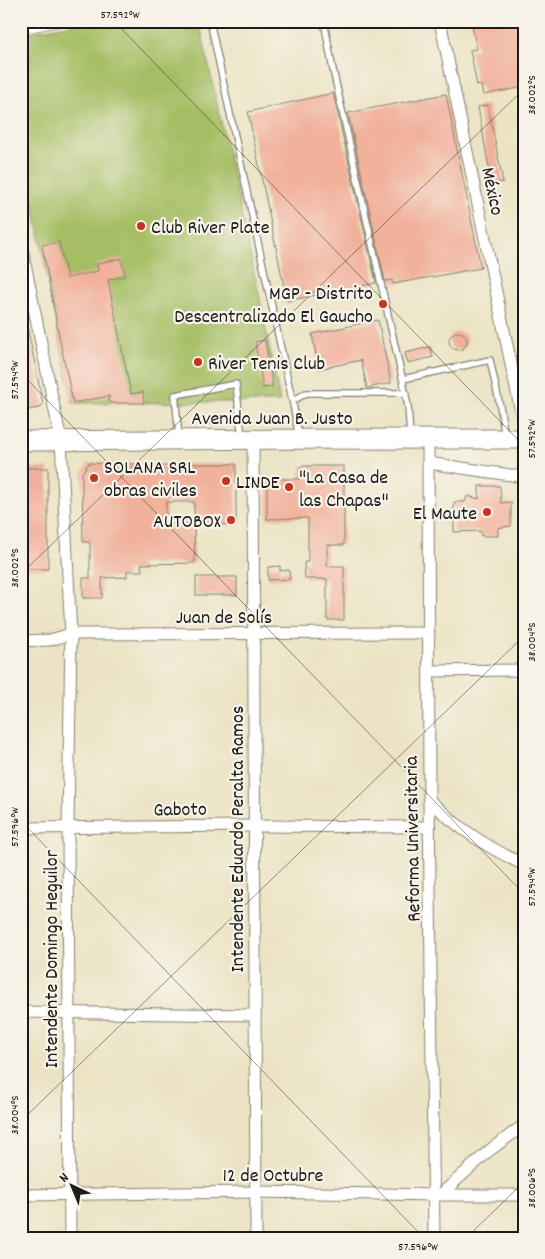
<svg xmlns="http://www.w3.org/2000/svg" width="545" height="1259" font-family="Dekko,sans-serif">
<rect width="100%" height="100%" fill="#f7f3e8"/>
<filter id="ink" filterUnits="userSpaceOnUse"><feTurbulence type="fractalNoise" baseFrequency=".02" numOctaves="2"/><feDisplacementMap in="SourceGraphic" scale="10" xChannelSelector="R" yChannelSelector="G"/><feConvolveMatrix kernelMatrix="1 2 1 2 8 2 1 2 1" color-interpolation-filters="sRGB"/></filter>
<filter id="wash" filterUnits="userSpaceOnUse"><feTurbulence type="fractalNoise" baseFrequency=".0096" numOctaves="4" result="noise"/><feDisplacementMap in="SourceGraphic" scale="20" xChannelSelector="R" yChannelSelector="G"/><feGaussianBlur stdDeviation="1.12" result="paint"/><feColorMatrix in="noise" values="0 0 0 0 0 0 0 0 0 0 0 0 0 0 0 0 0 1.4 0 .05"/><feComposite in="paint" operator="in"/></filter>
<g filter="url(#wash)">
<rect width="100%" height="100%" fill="#ebe3c3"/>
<polygon fill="#a5be64" stroke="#606d40" points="89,21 199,21 260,299 280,402 73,403 60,341 21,139 21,34"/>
<g id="blocks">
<g fill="#f1b19b" fill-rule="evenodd">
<polygon points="471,21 524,21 524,87 483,95 481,85 477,86 470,50 477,49"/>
<polygon points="333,93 376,283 287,301 248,112"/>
<polygon points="446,94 481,268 393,284 392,280 385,281 348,113"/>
<polygon points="488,105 503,182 492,184 478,107"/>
<polygon points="59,242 67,278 98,271 97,264 121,258 125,276 108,280 131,394 143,392 144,403 109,403 108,398 110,397 109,396 73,403 60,341 42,245"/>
<polygon points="21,316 25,316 43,404 40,408 21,411"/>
<polygon points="378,320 391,383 367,388 361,360 319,369 312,334"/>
<circle cx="458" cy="341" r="9"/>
<polygon points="265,340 273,387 263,388 255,342"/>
<polygon points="430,347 433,357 408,363 405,353"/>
<path d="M 89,463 L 140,464 L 140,466 L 176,466 L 176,464 L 236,464 L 236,525 L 194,524 L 195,563 L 141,564 L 142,571 L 127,571 L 127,577 L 102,578 L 102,598 L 83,598 L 83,578 L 90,578 L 90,542 L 83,542 L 82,473 ZM 166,502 L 194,502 L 194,524 L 166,523 Z"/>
<polygon points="301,466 344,466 344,545 327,545 327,566 344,566 344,620 327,620 327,579 305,579 304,562 308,562 308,518 267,519 267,479 300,479"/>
<rect x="21" y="468" width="27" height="101"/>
<polygon points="479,486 500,486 501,503 511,502 511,526 498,528 498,536 481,536 481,531 454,532 454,502 465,502 467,496 479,499"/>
<polygon points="280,566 280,571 289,570 290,579 268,580 268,567"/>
<rect x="196" y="577" width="41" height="18"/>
</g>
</g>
</g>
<g filter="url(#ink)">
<use href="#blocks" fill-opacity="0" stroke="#848070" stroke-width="1"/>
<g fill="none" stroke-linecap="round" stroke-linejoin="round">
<defs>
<g id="service">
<polyline points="210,21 293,404 299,437"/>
<polyline points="324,21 333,70 402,377 408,406 410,437"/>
<polyline points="403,379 490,360 500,406 505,437"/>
<polyline points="293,401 306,393 406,393"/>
<polyline points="179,437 175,395 236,384 242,438"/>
</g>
<g id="minor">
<polyline points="440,21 524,427"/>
<polyline points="21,28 56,21"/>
<polyline points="21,244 61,441 71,634 68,828 70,1238"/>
<polyline points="428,439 429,800 434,1238"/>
<polyline points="253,440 256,1238"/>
<polyline points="428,463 524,477"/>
<polyline points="21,641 50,640 71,634 429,633"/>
<polyline points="429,671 524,670"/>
<path d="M 429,800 C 460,830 486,846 524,865"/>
<polyline points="21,828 254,826 429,827"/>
<polyline points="21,1012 255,1015"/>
<polyline points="21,1195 256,1192 440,1195 524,1195"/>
<polyline points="440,1195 490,1150 524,1125"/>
</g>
<path id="primary" d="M 21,441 C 189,439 356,439 524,439"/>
</defs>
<use href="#service" stroke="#848070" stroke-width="8"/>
<use href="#minor" stroke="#848070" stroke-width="13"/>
<use href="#primary" stroke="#848070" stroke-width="21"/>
<use href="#service" stroke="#fff" stroke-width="5.5"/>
<use href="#minor" stroke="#fff" stroke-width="11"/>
<use href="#primary" stroke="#fff" stroke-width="19"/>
</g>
</g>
<path fill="none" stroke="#1c1c1c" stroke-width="1" stroke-opacity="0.45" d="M 114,21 L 524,446M 21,28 L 28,21M 21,373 L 524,894M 21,574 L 524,89M 21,821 L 424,1238M 21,1121 L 524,636M 466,1238 L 524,1182"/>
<g fill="#c8321e" stroke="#f7f3e8" stroke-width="2">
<circle cx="141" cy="226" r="5"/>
<circle cx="383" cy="304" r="5"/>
<circle cx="198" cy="362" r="5"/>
<circle cx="94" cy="478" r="5"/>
<circle cx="226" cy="481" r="5"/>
<circle cx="289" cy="487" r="5"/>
<circle cx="487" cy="512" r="5"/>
<circle cx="231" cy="520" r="5"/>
</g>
<g text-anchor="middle" stroke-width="4.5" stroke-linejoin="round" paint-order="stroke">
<g font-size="20" fill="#1c1c1c" stroke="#f7f3e8">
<text transform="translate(494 191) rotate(78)" y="7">México</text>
<text x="272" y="424">Avenida Juan B. Justo</text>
<text x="224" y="623">Juan de Solís</text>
<text transform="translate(180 808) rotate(-1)" y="7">Gaboto</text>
<text transform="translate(236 839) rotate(-90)" y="7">Intendente Eduardo Peralta Ramos</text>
<text transform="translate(411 839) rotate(-91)" y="7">Reforma Universitaria</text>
<text transform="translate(50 959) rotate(-90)" y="7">Intendente Domingo Heguilor</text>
<text x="273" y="1181">12 de Octubre</text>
</g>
<g font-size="20" fill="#1c1c1c" stroke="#f7f3e8" text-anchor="start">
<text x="151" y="233">Club River Plate</text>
<text x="373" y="299" text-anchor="end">MGP - Distrito<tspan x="373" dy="23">Descentralizado El Gaucho</tspan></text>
<text x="208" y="369">River Tenis Club</text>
<text x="104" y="473">SOLANA SRL<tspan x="104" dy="23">obras civiles</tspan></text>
<text x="299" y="483">"La Casa de<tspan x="299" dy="23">las Chapas"</tspan></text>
<text x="236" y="488">LINDE</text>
<text x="477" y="519" text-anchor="end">El Maute</text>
<text x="221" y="527" text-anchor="end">AUTOBOX</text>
</g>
</g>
<rect width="545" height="1259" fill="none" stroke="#f7f3e8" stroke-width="55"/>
<g transform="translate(72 1186) rotate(316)" stroke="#f7f3e8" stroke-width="4" paint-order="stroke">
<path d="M0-4L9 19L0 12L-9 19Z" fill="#1c1c1c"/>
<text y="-8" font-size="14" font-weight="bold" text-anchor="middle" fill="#1c1c1c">N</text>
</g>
<rect x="28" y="28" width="490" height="1204" fill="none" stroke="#1c1c1c" stroke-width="2"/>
<g font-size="12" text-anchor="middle" fill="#1c1c1c">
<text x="120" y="18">57.592°W</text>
<text transform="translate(531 95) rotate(-90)" y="4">38.002°S</text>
<text transform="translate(14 380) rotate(-90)" y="4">57.594°W</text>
<text transform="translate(531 439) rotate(-90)" y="4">57.592°W</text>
<text transform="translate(14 568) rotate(-90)" y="4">38.002°S</text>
<text transform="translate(531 642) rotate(-90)" y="4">38.004°S</text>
<text transform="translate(14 827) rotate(-90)" y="4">57.596°W</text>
<text transform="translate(531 887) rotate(-90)" y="4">57.594°W</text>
<text transform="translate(14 1115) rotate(-90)" y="4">38.004°S</text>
<text transform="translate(531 1188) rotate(-90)" y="4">38.006°S</text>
<text x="418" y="1250">57.596°W</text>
</g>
</svg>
